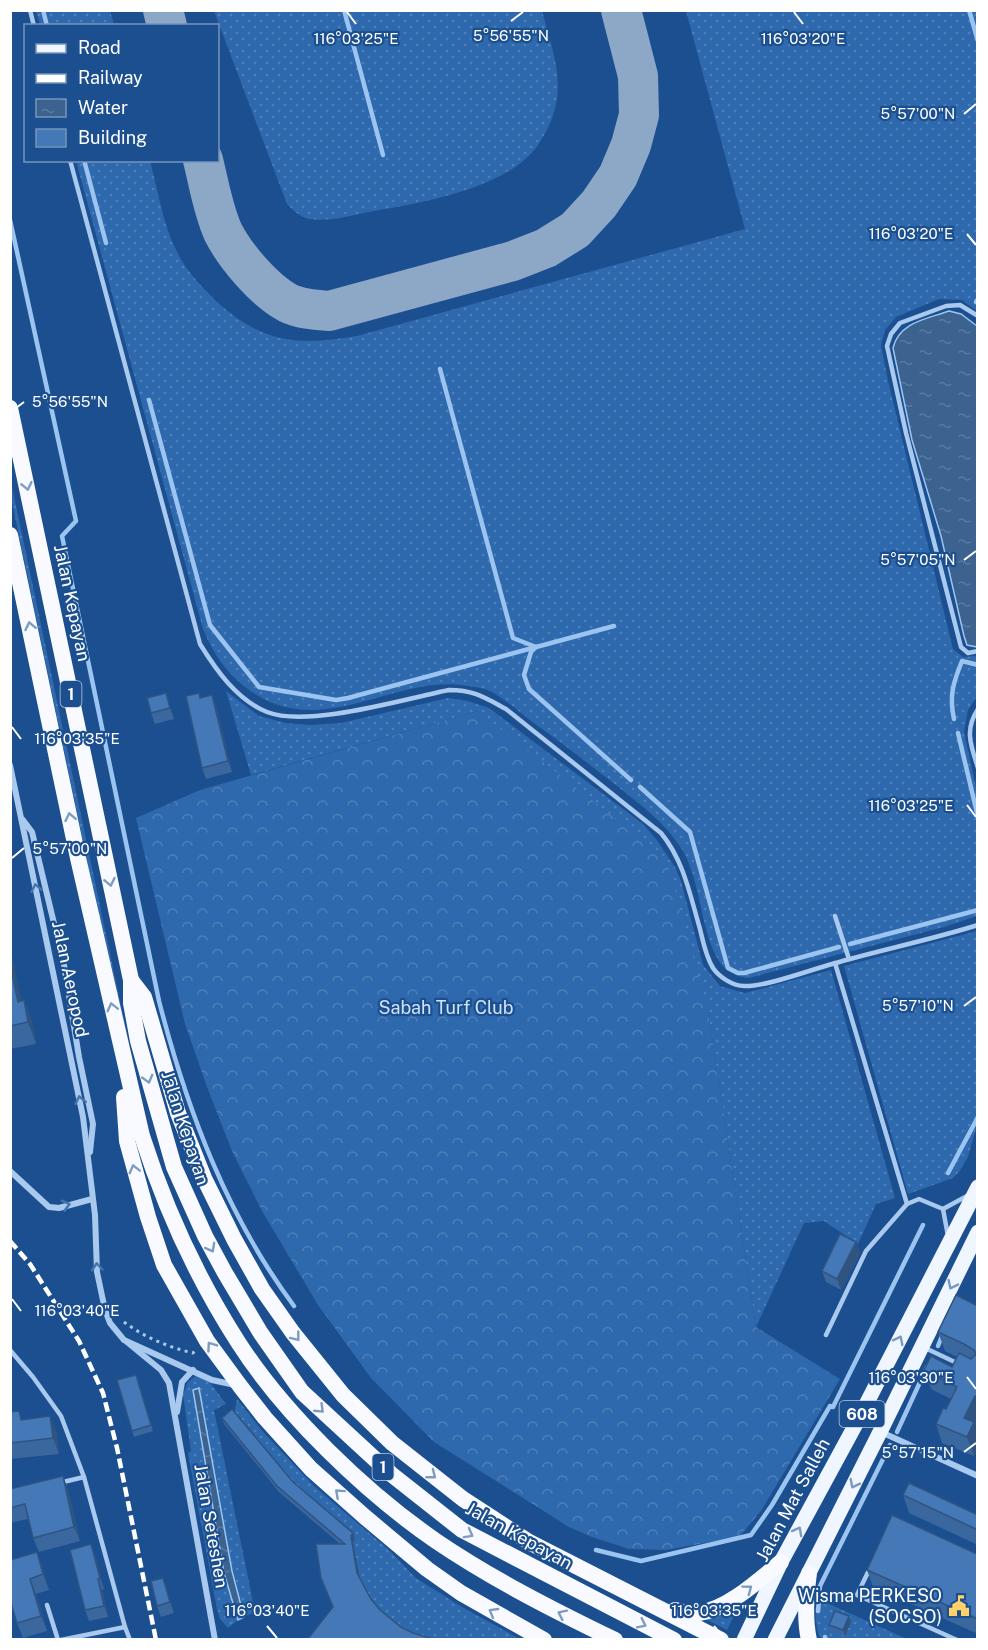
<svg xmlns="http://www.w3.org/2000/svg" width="988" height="1650" font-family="'Public Sans',sans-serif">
<defs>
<pattern id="grass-dots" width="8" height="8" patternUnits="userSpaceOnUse" patternTransform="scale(1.5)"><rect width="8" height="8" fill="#2e69ad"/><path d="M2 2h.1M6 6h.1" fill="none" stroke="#4d80b9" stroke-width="1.8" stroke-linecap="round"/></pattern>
<pattern id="forest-crowns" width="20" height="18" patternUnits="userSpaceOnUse" patternTransform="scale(1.5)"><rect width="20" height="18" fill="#2e69ad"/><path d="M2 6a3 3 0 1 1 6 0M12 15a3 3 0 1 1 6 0" fill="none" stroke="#4d80b9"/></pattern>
<pattern id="water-ripples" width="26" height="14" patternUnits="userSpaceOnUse" patternTransform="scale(1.5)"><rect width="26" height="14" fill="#3c6290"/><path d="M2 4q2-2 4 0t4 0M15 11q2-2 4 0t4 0" fill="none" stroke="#597aa1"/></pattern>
</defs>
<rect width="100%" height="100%" fill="#1b4f8f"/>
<g fill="url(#grass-dots)">
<polygon points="36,11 110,11 114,25 40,25"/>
<path d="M 214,11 L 542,11 C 556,63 571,95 538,145 C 508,189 417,204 368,212 C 350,216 328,222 309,219 C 300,217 294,211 287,204 Z"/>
<path d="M 686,11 L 977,11 L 977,311 L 962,300 L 939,299 L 896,317 L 885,330 L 881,346 L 889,385 L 953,649 L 963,657 L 977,656 L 977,696 L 968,710 L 964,732 L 977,792 L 977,916 L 944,927 L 749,978 C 738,977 725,972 719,961 C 701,933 701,884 684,853 C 668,825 642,806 617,786 C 591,766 565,745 538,726 C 522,715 507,700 490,691 C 483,688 475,687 468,686 C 396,673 324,741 252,692 C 229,677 213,654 203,629 L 76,161 L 150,161 C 158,190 163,225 177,252 C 187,272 202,287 217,302 C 263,343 297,346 357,336 L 745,229 Z"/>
<polygon points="10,477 129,1044 106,951 11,498"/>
<polygon points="226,691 259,716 286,723 310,725 341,723 448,698 468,701 489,708 643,824 656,839 675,867 681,881 703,965 720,986 745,993 831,970 895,1198 876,1204 858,1244 824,1221 804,1223 756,1327 708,1011 478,711 251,775"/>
<polygon points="977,931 977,1125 968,1157 959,1172 953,1178 908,1194 844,966"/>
<polygon points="197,1375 205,1376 226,1404 214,1410 255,1612 244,1617 232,1571 199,1388 193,1390 224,1573 238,1620 228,1628 220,1619 217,1609 188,1453 191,1451 183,1394 188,1382"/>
<polygon points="237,1399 264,1433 314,1486 389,1550 416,1578 462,1607 520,1639 416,1639 373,1605 360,1579 354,1550 295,1488 234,1415"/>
<polygon points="751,1582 727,1630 692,1612"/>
<path d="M 818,1599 L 907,1639 L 821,1639 C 815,1626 814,1614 818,1599 Z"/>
</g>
<polygon fill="url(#forest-crowns)" points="478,711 666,858 708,1011 756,1327 840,1379 761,1511 739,1537 665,1550 629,1549 592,1537 569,1527 434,1442 371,1378 318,1305 262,1211 232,1151 207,1087 185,1024 136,818 200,790"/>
<g fill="url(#water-ripples)" stroke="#9cc4f0" stroke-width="1.5">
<path d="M 949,311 L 961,314 L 977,326 L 977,647 L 967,645 L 964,636 L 941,536 L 912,440 L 893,348 C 899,322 927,319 949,311 Z"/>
<polygon points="199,1388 232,1571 244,1617 238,1620 224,1573 193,1390"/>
</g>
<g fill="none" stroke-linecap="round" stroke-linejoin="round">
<g stroke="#9cc4f0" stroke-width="4.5">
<polyline points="43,10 47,26"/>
<polyline points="344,10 383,155"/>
<polyline points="969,10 978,41"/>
<polyline points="84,160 106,243"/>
<path d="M 10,220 L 76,521 L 62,536 L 159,1001 C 187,1110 227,1216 294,1306"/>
<polyline points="976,302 978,299"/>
<polyline points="440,369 513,638 536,647 531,652 524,675 529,689 631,780"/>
<polyline points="149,400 210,625 259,687 336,700 348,698 614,626"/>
<path d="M 954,719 C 949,696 953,683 962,661 L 978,665"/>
<polyline points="958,733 978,817"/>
<polyline points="640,787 690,832 728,968 738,973 744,973 839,947"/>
<polyline points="850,944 978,910"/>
<polyline points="948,1173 978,1117"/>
<polyline points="938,1346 942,1336"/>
<polyline points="897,1432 927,1367"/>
<polyline points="596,1550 641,1561 751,1535 772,1505 830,1406 833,1407 923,1225"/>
<polyline points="818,1611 820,1586 890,1445"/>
<polyline points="825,1637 826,1640"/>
</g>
<g stroke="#8da7c7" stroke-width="40">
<polyline points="163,10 167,26"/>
<path d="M 203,160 C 209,184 213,210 223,232 C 235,256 264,290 288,303 C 300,309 316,310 329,311 L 513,261 L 546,248 L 575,230 L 599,204 L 618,176 L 631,145 L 639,115 L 638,76 L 621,10"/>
</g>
<path stroke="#a9c9ee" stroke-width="3" stroke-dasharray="3 4.5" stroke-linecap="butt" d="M 124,1322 C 144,1337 168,1347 193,1353 L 196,1350"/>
<g stroke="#a9c9ee" stroke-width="4.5">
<polyline points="30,10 34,26"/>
<path d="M 70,160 L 200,644 C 216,670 237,700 267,712 C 308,728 404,699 449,690 C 474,690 484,697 506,709 L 661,833 C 684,861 690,895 700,929 C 703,942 706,957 713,968 C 719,977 733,986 744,986 C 765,987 810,970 832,964 C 880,950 930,940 978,925"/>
<polyline points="978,316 960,305 946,306 900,323 891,334 887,346 906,433 961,647 968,653 978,651"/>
<path d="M 978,709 C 964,730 971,746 978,768"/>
<polyline points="835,916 849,959"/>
<polyline points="835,963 907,1204"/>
<polyline points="943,1209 967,1196"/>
<polyline points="943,1209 948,1236"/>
<polyline points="826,1335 866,1251 907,1204 919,1199 943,1209"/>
<polyline points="923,1347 959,1364"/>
<polyline points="10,1350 33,1377 61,1416 84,1477"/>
<polyline points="59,1483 84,1477 125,1627 130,1640"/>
<polyline points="870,1568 857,1595 957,1640"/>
<polyline points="47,1605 58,1640"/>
<polyline points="61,1640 125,1627"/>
</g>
<g stroke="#a9c9ee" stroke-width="6">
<polyline points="10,765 83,1117 95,1215 97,1272 105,1310 110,1323 124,1340 212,1380 235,1385"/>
<polyline points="23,820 32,832 64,965 79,1057 93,1124 90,1152"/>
<polyline points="10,1171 49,1207 59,1208 92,1199"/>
<polyline points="127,1342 161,1370 169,1383 215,1640"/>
<polyline points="177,1412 182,1382 193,1370"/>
<polyline points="881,1432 978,1476"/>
</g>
<g stroke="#f0f6ff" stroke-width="15">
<polyline points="744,1640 781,1562 857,1422 978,1187"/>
<polyline points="775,1640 880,1432 978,1232"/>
</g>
<g stroke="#f8faff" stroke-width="16">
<polyline points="10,408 131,980 131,1003 138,1041 174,1167 205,1236 225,1273 260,1332 302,1392 391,1474 462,1530 674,1640"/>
<path d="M 10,535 L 78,858 L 142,1136 C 165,1208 197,1278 238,1342 C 284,1414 365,1492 436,1541 C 492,1579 553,1610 615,1640"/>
<polyline points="131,980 144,997 178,1113 204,1178 234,1239 262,1289 293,1333 343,1395 392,1443 463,1499 529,1542 721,1640"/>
<polyline points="124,1097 127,1141 148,1217 164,1265 207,1341 240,1386 265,1418 311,1469 365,1517 427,1569 461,1593 544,1640"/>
<path d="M 809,1573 C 806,1595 804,1618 809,1640"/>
<path d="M 675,1610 C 682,1612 692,1614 699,1613 C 728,1609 759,1580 781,1562"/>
</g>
<polyline stroke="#fff" stroke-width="4.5" stroke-dasharray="10 4.5" stroke-linecap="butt" points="10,1241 30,1264 79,1341 103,1393 117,1448 156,1640"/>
</g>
<g fill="#3a679d">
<polygon points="166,693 174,719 155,724 151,713"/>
<polygon points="199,693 201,698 216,706 232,772 206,779 202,768"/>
<polygon points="10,947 21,1001 24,1000 32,1022 36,1044 10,1049"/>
<polygon points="856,1242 860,1253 841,1290 826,1282 822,1271"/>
<polygon points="978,1306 978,1423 976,1427 978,1431 978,1448 974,1456 942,1443 936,1424 946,1409 951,1399 931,1389 924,1370 952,1367 957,1357 945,1351 938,1332"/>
<polygon points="138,1380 153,1431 134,1437 132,1431"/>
<polygon points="10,1412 23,1420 56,1431 59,1454 10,1459"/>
<polygon points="222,1418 355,1539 353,1542 359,1576 371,1599 380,1610 401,1627 413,1633 307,1640 333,1608 340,1544 279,1492 224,1424"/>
<polygon points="63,1476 68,1490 80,1541 39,1552 33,1538 28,1519 10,1523 10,1489"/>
<polygon points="903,1495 978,1515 978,1545 909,1513"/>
<polygon points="91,1544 95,1555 104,1589 102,1590 108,1617 89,1621 85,1610"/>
<polygon points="37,1552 49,1590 36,1594 47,1631 23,1638 17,1623"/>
<polygon points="978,1552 978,1634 873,1587 867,1570 977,1554"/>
<polygon points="163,1578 174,1613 161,1617 157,1606"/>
<polygon points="851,1622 845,1636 831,1630 829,1625"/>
</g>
<g fill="#305480">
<polygon points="166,693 170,704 174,719 170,708"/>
<polygon points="212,695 216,706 232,772 228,761"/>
<polygon points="10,947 26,1023 18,1002 10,965"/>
<polygon points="24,1000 32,1022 36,1044 28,1022"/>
<polygon points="856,1242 860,1253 841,1290 837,1279"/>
<polygon points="975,1396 978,1404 978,1423 976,1427 978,1431 978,1448 974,1456 967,1437 964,1418"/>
<polygon points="50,1416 56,1431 59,1454 53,1438"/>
<polygon points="63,1476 68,1490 80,1541 74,1527"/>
<polygon points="353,1533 355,1539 353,1542 360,1579 357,1573 351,1536"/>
<polygon points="91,1544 95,1555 104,1589 100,1578"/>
<polygon points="37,1552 43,1568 49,1590 43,1574"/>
<polygon points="163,1578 167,1589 174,1613 170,1602"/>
<polygon points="30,1579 36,1594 47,1631 41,1616"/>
<polygon points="98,1579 102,1590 108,1617 104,1606"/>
<polygon points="849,1616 851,1622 845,1636 843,1630"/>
</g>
<g fill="#4478b7" stroke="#305480" stroke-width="1.5">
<polygon points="166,693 170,708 151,713 147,698"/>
<polygon points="199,693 200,698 212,695 228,761 202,768 186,696"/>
<polygon points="10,965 18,1002 24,1000 28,1022 10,1026"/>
<polygon points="840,1234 856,1242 837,1279 822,1271"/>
<polygon points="956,1295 978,1306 978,1398 975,1396 964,1418 974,1422 967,1437 936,1424 943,1408 946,1409 957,1387 924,1370 931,1356 952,1367 959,1353 971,1359 976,1354 974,1350 964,1344 938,1332"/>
<polygon points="136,1375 151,1425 132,1431 117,1380"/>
<polygon points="232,1409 293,1482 353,1533 351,1536 357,1573 371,1599 380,1610 401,1627 413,1633 436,1640 307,1640 333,1607 321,1578 316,1544 345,1544 277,1486 222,1418"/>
<polygon points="19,1411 21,1420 50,1416 53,1438 10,1443 10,1412"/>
<polygon points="63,1476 74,1527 33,1538 25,1504 10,1508 10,1489"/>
<polygon points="909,1483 978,1515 978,1530 903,1495"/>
<polygon points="892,1515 977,1554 978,1552 978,1619 867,1570"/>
<polygon points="91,1544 100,1578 98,1579 104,1606 85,1610 70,1550"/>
<polygon points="37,1552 43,1574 30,1579 41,1616 17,1623 10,1600 10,1560"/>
<polygon points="163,1578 170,1602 157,1606 151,1581"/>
<polygon points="835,1611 849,1616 843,1630 829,1625"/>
</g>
<defs><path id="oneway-chevron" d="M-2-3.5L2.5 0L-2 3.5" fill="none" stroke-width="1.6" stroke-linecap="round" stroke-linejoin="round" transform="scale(1.5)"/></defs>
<g stroke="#7e9cc1">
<use href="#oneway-chevron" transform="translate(27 486) rotate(78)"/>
<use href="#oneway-chevron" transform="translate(30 626) rotate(-102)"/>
<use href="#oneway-chevron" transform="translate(70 817) rotate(-102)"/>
<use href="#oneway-chevron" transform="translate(110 882) rotate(78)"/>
<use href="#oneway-chevron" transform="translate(112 1007) rotate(-104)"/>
<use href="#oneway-chevron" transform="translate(148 1079) rotate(75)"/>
<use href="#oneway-chevron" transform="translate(134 1169) rotate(-104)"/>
<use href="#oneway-chevron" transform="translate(211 1248) rotate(61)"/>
<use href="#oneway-chevron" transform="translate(296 1337) rotate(52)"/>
<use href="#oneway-chevron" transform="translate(211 1346) rotate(-125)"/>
<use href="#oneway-chevron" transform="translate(320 1409) rotate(44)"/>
<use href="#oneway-chevron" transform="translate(432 1475) rotate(38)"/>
<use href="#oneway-chevron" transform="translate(339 1493) rotate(-138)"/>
<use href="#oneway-chevron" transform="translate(469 1534) rotate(29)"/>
<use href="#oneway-chevron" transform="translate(748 1589) rotate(-37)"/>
<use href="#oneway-chevron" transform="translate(493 1612) rotate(-150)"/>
<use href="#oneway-chevron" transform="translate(562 1614) rotate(-154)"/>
<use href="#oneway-chevron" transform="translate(642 1624) rotate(26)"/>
</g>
<g stroke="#4674ac">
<use href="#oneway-chevron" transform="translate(36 888) rotate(-102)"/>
<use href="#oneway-chevron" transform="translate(80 1100) rotate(-102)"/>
<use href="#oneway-chevron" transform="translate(66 1205) rotate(-15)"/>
<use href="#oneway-chevron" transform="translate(97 1267) rotate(-95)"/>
</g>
<g stroke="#7b9ac1">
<use href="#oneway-chevron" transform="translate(952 1285) rotate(116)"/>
<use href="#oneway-chevron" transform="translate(899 1340) rotate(-63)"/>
<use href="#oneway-chevron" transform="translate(854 1484) rotate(117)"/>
<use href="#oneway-chevron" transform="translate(798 1531) rotate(-61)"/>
</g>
<path fill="none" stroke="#fff" stroke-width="2" d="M 347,12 L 356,24M 794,12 L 803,24M 511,21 L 523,12M 964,114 L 976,104M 967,234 L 976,245M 12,411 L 24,402M 964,560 L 976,551M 12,727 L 21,739M 967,805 L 976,817M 12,858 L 24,848M 964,1006 L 976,997M 12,1299 L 21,1311M 967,1377 L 976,1389M 964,1452 L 976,1443M 267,1626 L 277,1638M 714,1626 L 724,1638"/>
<defs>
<symbol id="civic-bare" viewBox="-9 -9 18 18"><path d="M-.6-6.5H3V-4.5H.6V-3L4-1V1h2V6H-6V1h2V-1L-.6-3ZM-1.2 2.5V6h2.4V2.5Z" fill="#ffd166" stroke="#1b4f8f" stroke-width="2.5" paint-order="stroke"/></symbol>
</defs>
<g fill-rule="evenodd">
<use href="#civic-bare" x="944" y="1591" width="30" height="30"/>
</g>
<g text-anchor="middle" stroke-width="4.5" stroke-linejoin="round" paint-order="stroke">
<g fill="#1b4f8f" stroke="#bbcadd" stroke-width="1.5">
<rect x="60.5" y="681" width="21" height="26" rx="4.5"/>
<rect x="839.5" y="1401" width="45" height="26" rx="4.5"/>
<rect x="372.5" y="1454" width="21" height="26" rx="4.5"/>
</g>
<g font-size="16" font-weight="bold" fill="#fff">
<text x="71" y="700">1</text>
<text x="862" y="1420">608</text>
<text x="383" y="1473">1</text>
</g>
<g font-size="18" fill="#fff" stroke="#1b4f8f">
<text transform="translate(72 603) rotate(78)" y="6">Jalan Kepayan</text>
<text transform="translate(70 979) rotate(78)" y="6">Jalan Aeropod</text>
<text transform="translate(185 1128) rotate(72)" y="6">Jalan Kepayan</text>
<text transform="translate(793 1500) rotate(-62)" y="6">Jalan Mat Salleh</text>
<text transform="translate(211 1526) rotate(80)" y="6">Jalan Seteshen</text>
<text transform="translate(519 1536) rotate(29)" y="6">Jalan Kepayan</text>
</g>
<g font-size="18" fill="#cfe3fa" stroke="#1b4f8f">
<text x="446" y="1014">Sabah Turf Club</text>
</g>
<g font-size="18" fill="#fff" stroke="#1b4f8f" text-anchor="end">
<text x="942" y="1602">Wisma PERKESO<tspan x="942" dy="21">(SOCSO)</tspan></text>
</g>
</g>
<g font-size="15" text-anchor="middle" fill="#fff" stroke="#1b4f8f" stroke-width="4.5" stroke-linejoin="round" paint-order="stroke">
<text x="511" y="41">5°56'55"N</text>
<text x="803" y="44">116°03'20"E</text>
<text x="356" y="44">116°03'25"E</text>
<text x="918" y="119">5°57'00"N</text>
<text x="911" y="239">116°03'20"E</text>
<text x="70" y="407">5°56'55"N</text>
<text x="918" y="565">5°57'05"N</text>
<text x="77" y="744">116°03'35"E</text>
<text x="911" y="811">116°03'25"E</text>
<text x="70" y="854">5°57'00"N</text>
<text x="918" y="1011">5°57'10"N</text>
<text x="77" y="1316">116°03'40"E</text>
<text x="911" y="1383">116°03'30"E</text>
<text x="918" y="1458">5°57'15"N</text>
<text x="267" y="1616">116°03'40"E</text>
<text x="714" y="1616">116°03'35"E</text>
</g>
<rect width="988" height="1650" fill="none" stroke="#ffffff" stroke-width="24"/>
<rect x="24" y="24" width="195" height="138" fill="#1b4f8f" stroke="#7695bc" stroke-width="1.5"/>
<rect x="36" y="44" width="30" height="9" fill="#f0f6ff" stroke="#7695bc" stroke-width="1.5"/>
<text x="78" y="54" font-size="18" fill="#ffffff">Road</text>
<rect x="36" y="74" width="30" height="9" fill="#ffffff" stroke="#7695bc" stroke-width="1.5"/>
<text x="78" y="84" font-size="18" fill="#ffffff">Railway</text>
<rect x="36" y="99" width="30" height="18" fill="url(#water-ripples)" stroke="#7695bc" stroke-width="1.5"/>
<text x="78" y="114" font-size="18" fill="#ffffff">Water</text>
<rect x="36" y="129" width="30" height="18" fill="#4478b7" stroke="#7695bc" stroke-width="1.5"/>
<text x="78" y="144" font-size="18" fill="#ffffff">Building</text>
</svg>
